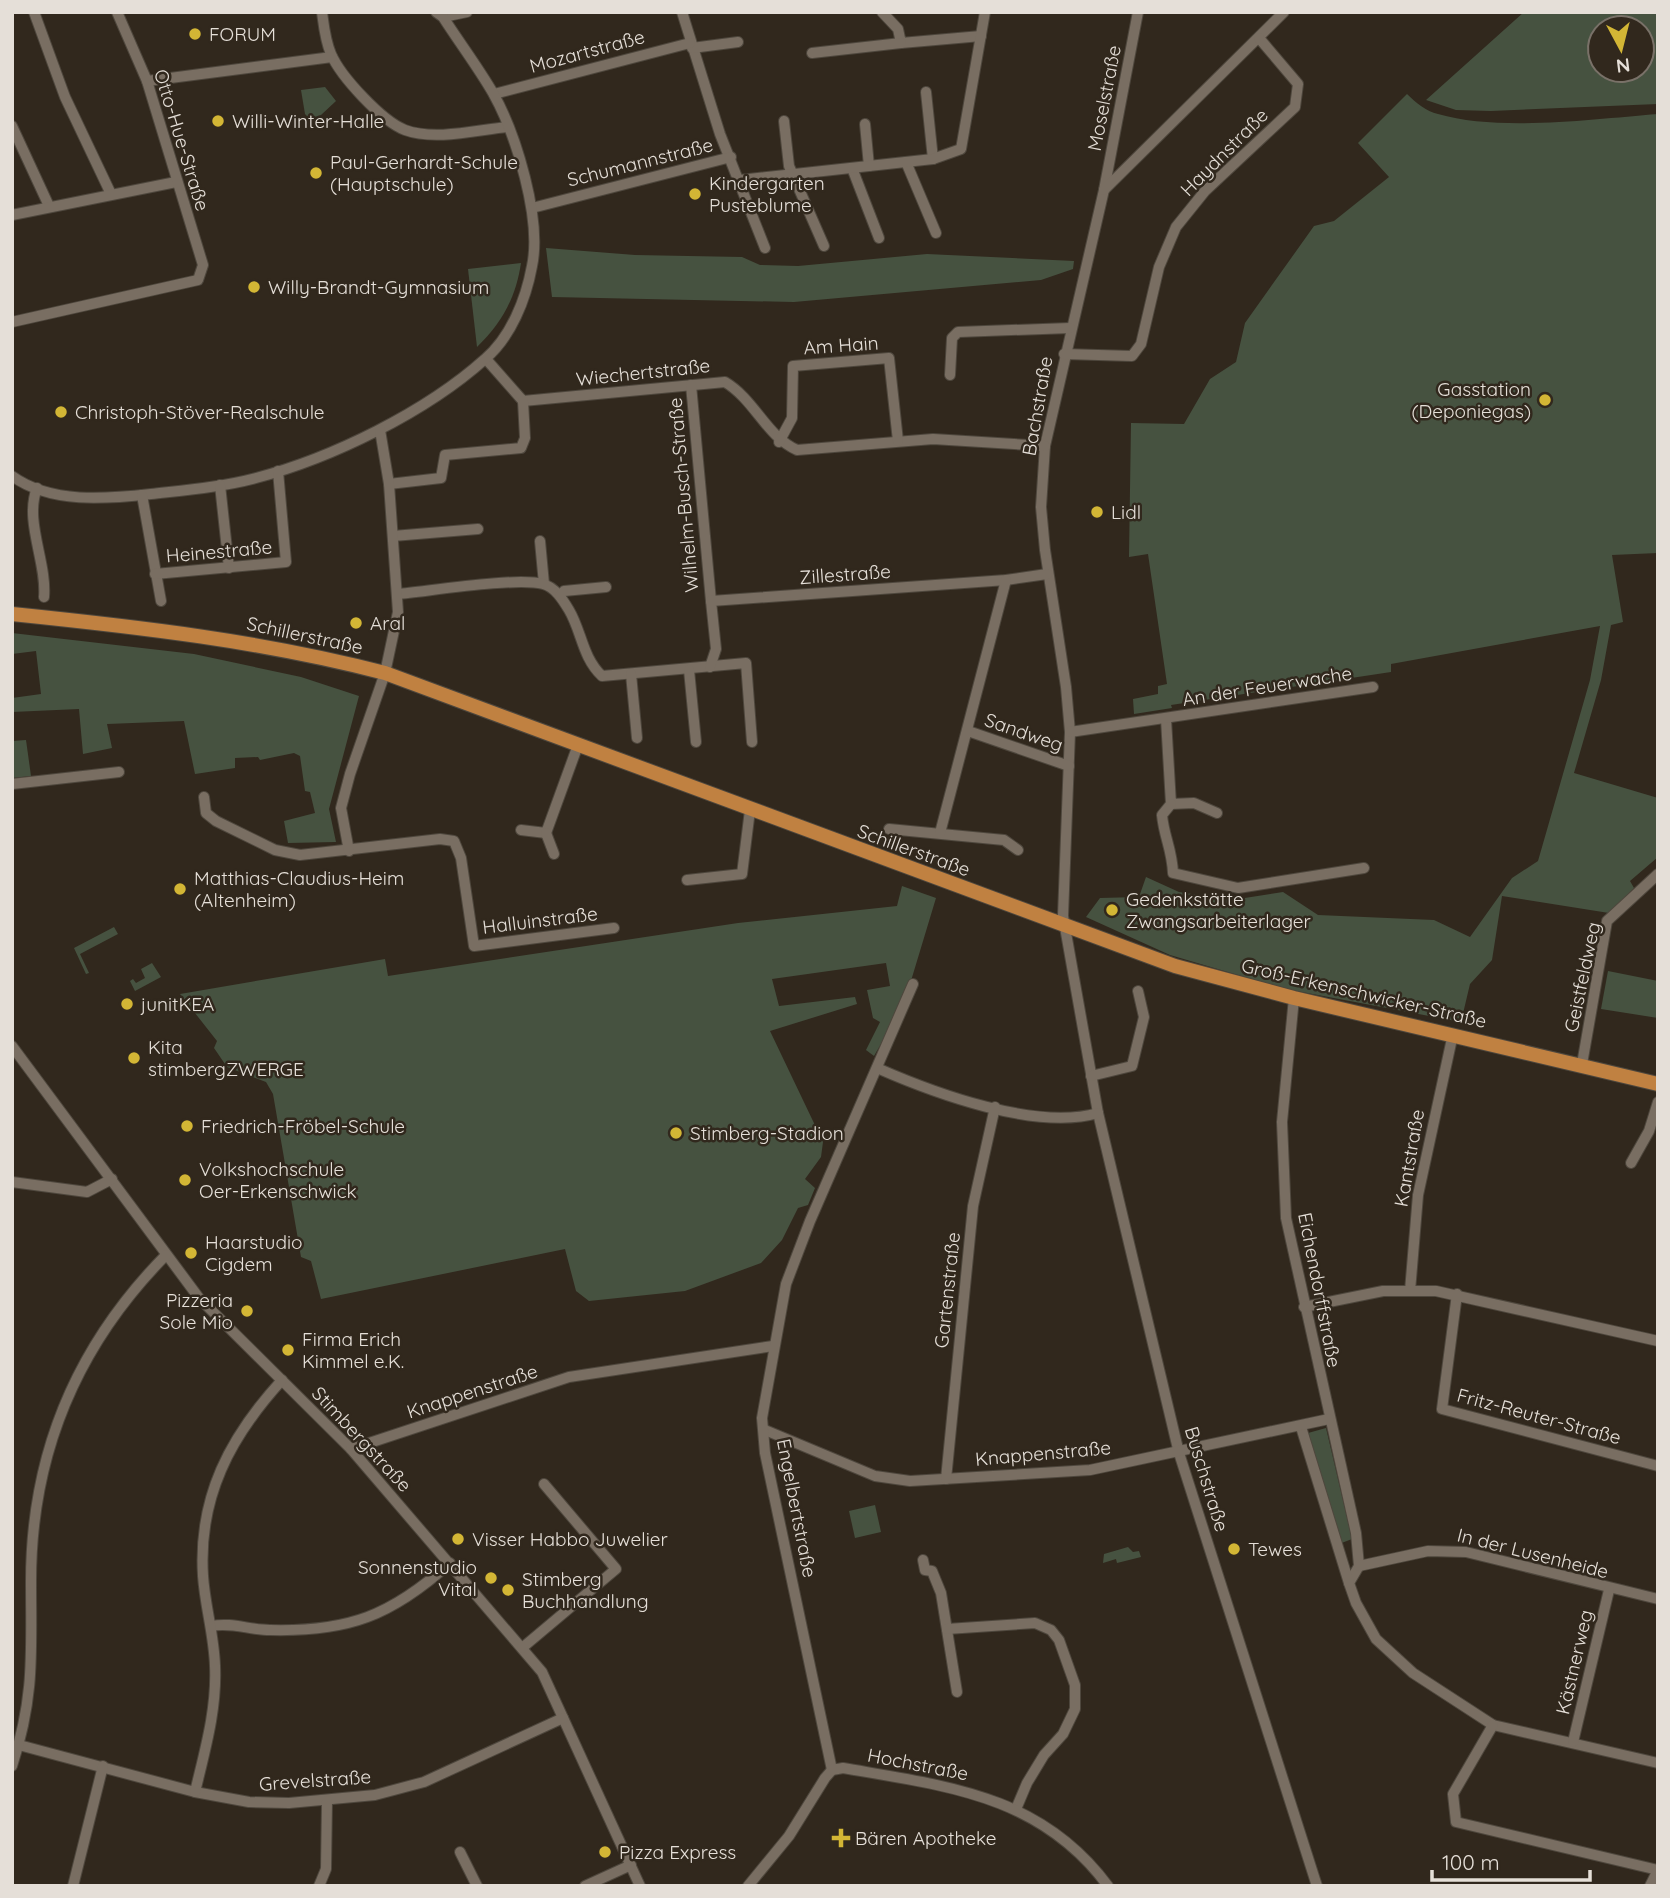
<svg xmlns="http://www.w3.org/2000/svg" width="1670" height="1898" font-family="Quicksand,sans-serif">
<rect width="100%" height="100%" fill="#31281d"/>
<g fill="#465240" fill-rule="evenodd">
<path d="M 1524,12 L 1658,12 L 1658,104 L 1491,111 L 1456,110 L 1426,100 ZM 1600,28 L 1642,28 L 1642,70 L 1600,70 Z"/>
<polygon points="325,87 336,101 321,115 310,119 305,114 301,90"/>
<path d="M 1407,94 C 1416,103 1426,111 1438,114 C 1499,132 1594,119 1658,114 L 1658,553 L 1612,555 L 1623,622 L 1611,625 L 1601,680 L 1574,773 L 1658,798 L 1658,857 L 1630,881 L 1634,888 L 1609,913 L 1502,896 L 1492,960 L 1470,984 L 1461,1022 L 1286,989 L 1170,955 L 1086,917 L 1100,898 L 1139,897 L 1146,877 L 1179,892 L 1232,900 L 1283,892 L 1318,915 L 1434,920 L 1470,937 L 1512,878 L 1538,861 L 1590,680 L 1600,626 L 1391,664 L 1391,672 L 1171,705 L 1172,708 L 1134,714 L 1133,699 L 1158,694 L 1158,686 L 1167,684 L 1148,554 L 1129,557 L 1131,423 L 1184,424 L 1210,379 L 1236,362 L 1245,323 L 1314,226 L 1334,221 L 1389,177 L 1358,143 Z"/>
<polygon points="546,248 635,255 742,257 760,265 798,266 927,254 1074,261 1073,269 1041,280 794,302 552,297"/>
<path d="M 521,263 C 516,297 502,323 477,347 L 468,269 Z"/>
<polygon points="12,633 194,654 301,677 359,696 329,809 336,842 288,843 284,821 315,813 310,792 305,791 300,756 294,753 260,760 258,757 235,758 235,768 195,774 184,721 107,724 112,748 83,754 79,709 12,712 12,698 41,694 36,651 12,654"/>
<polygon points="26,740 31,776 12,778 12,741"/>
<polygon points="902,886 936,898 904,1004 874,1056 866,1050 880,1022 873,1018 867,990 890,986 886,963 772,979 779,1006 855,997 857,1004 770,1031 823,1142 821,1157 805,1179 815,1188 808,1205 798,1208 782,1240 761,1263 685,1291 589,1301 576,1291 565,1249 321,1299 311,1261 301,1257 273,1094 266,1082 227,1067 214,1048 217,1041 180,994 385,959 388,976 738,923 897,906"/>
<polygon points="114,927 118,934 80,954 89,973 86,974 74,948"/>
<polygon points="152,963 161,977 135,991 130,981 133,979 136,983 145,978 141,969"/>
<polygon points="1608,971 1658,981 1658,1018 1601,1009"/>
<polygon points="1326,1428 1352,1539 1339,1544 1308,1433"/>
<polygon points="875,1505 881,1532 855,1538 849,1511"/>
<polygon points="1128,1547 1133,1552 1139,1551 1141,1557 1117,1563 1116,1559 1103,1563 1104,1554"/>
</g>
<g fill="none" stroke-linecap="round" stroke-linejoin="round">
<defs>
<g id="minor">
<polyline points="34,12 65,97 111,194"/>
<path d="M 322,12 C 324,27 325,40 331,54 C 341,77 382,121 405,130 C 435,141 477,130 507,127"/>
<polyline points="682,12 720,134 765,248"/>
<polyline points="882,12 898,29 901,43 981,36"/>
<polyline points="1138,12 1104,190 1045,446 1041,507 1045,550 1066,687 1070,732 1063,916 1098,1113 1179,1453 1317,1886"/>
<polyline points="443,17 467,12"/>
<polyline points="692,48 738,42"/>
<polyline points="812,53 901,43"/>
<polyline points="147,81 332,57"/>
<polyline points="926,92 933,159"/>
<polyline points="494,94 690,43"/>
<polyline points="784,121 789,166 824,246"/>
<polyline points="865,124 869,166"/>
<polyline points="12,126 49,206"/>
<polyline points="906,162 936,233"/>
<polyline points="852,168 879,238"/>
<polyline points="740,180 933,159 961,149 985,12"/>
<polyline points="1104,190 1284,12"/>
<polyline points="532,208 731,157"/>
<polyline points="12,215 176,182"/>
<polyline points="12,322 198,280 203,265 147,81 117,12"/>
<polyline points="1064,354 1132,356 1141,344 1159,267 1176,227 1205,191 1295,107 1298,84 1259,38"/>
<path d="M 486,359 L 523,401 L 725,382 C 755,400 766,436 797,450 L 933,439 L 1045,446"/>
<polyline points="950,375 952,338 958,332 1070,328"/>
<polyline points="691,385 711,601"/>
<polyline points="779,442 792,418 793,366 889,358 898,441"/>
<path d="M 12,476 C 51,504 106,499 151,494 C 186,490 222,487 256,478 C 332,458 426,412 485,359 C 511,337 526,299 532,266 C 542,219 516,134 493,93 C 478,67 459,42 443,17 L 436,12"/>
<polyline points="389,484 441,478 445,455 521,448 525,438 523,401"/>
<polyline points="220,485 229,568"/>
<path d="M 37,488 C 24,521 47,562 44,597"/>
<polyline points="142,495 161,601"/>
<polyline points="393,536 478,529"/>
<polyline points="540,541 544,584"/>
<polyline points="155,574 286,562 278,471"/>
<path d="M 398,594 C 430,591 516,577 543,584 C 555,587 563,600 569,610 C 582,632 582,657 602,676 L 746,663 L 752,742"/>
<polyline points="560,596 564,591 606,587"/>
<polyline points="710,667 716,649 711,601 1006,580 1047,574"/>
<polyline points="689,670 696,742"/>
<polyline points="631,674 637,738"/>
<polyline points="1166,719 1171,804 1194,803 1217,813"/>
<polyline points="968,731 1069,766"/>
<polyline points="1070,732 1373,687"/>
<polyline points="12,784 119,772"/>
<polyline points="204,797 206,813 216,821 275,850 300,855 440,839 454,841 461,858 474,946 614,928"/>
<path d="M 1171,804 L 1162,815 C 1164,837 1172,849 1173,873 L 1238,888 L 1364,868"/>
<polyline points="889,829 1004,840 1018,850"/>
<polyline points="521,830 546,833 578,745"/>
<polyline points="546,833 554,854"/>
<polyline points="940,833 1006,580"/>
<polyline points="349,851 341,808 350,774 385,673 398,612 389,484 380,430"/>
<polyline points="687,880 742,874 750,810"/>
<polyline points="1294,998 1282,1122 1286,1218 1356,1533 1359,1566 1349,1583 1356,1603 1376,1639 1413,1673 1493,1725 1658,1763"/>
<polyline points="12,1046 199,1298 351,1449 542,1672 640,1886"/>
<polyline points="1582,1064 1607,921 1658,874"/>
<path d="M 877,1068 C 934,1093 1036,1131 1098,1113"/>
<polyline points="1091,1076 1132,1066 1144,1017 1138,991"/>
<polyline points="1631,1163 1649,1131 1658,1102"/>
<polyline points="12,1182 87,1192 112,1179"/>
<polyline points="1410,1291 1418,1195 1453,1034"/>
<polyline points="1457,1294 1442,1409 1658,1466"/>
<polyline points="1304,1307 1383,1291 1436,1291 1658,1341"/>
<polyline points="1301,1427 1349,1583"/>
<polyline points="765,1430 875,1476 910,1481 1090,1470 1329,1419"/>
<polyline points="351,1449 569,1377 773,1346"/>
<polyline points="946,1479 973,1206 995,1107"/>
<polyline points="923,1560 925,1570 932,1571 941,1593 957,1692"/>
<polyline points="1359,1566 1428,1551 1466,1552 1658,1599"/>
<path d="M 212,1626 C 231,1622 250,1630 270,1630 C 348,1632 391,1616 450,1563"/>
<polyline points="947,1629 1035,1623 1051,1630 1059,1640 1075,1685 1075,1709 1063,1734 1044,1755 1027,1783 1016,1809"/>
<polyline points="522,1648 616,1569 544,1484"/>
<polyline points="1493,1725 1453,1794 1456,1822 1658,1870"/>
<polyline points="1573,1742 1609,1590"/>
<polyline points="19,1745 195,1792 249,1802 289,1803 375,1795 424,1782 563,1718"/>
<path d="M 12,1766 C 35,1696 31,1652 31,1581 C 31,1454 77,1345 166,1255"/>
<polyline points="832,1770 765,1453 762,1418 786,1284 810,1221 913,984"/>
<path d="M 195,1792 C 205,1750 217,1709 215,1666 C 214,1635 205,1606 203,1576 C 198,1497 230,1437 282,1380"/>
<polyline points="460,1852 477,1886"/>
<polyline points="73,1886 103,1766"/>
<polyline points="319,1886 326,1869 327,1801"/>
<polyline points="585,1886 631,1865"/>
<path d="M 748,1886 L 789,1836 L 825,1778 L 832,1770 L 843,1768 C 947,1786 1041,1795 1108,1886"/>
<polyline points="1650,1886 1658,1870"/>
</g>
<path id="major" d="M 12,614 C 139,627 262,641 385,673 L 1175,966 L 1294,998 L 1658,1084"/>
</defs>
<use href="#minor" stroke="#4e473d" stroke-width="12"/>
<use href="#major" stroke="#4e473d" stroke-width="16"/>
<use href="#minor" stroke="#796e62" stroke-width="10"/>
<use href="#major" stroke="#c08141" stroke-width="14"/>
</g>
<g fill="#d3b635" stroke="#31281d" stroke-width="2.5">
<circle cx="195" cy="34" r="7"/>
<circle cx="218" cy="121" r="7"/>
<circle cx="316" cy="173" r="7"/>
<circle cx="695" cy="194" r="7"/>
<circle cx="254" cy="287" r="7"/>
<circle cx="1545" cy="400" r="7"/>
<circle cx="61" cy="412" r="7"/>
<circle cx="1097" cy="512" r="7"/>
<circle cx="356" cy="623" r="7"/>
<circle cx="180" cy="889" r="7"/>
<circle cx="1112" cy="910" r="7"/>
<circle cx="127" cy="1004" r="7"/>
<circle cx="134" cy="1058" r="7"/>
<circle cx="187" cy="1126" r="7"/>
<circle cx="676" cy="1133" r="7"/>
<circle cx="185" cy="1180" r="7"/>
<circle cx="191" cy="1253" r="7"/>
<circle cx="247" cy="1311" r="7"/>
<circle cx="288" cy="1350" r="7"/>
<circle cx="458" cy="1539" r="7"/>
<circle cx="1234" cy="1549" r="7"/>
<circle cx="491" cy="1578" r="7"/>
<circle cx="508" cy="1590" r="7"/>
<path d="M837.5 1827.5h7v7h7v7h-7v7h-7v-7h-7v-7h7z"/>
<circle cx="605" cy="1852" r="7"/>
</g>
<g text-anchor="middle" stroke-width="5" stroke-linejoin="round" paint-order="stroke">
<g font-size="19" fill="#e5dfd8" stroke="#31281d" text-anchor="start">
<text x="209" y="41">FORUM</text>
<text x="232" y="128">Willi-Winter-Halle</text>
<text x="330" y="169">Paul-Gerhardt-Schule<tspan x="330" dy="22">(Hauptschule)</tspan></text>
<text x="709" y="190">Kindergarten<tspan x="709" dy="22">Pusteblume</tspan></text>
<text x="268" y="294">Willy-Brandt-Gymnasium</text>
<text x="1531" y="396" text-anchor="end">Gasstation<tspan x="1531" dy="22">(Deponiegas)</tspan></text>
<text x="75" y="419">Christoph-Stöver-Realschule</text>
<text x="1111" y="519">Lidl</text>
<text x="370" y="630">Aral</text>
<text x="194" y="885">Matthias-Claudius-Heim<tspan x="194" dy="22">(Altenheim)</tspan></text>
<text x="1126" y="906">Gedenkstätte<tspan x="1126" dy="22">Zwangsarbeiterlager</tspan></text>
<text x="141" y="1011">junitKEA</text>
<text x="148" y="1054">Kita<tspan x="148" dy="22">stimbergZWERGE</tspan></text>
<text x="201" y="1133">Friedrich-Fröbel-Schule</text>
<text x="690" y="1140">Stimberg-Stadion</text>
<text x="199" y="1176">Volkshochschule<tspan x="199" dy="22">Oer-Erkenschwick</tspan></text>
<text x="205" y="1249">Haarstudio<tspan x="205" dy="22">Cigdem</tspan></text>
<text x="233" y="1307" text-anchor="end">Pizzeria<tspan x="233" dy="22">Sole Mio</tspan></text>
<text x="302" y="1346">Firma Erich<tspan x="302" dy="22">Kimmel e.K.</tspan></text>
<text x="472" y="1546">Visser Habbo Juwelier</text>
<text x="1248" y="1556">Tewes</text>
<text x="477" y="1574" text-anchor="end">Sonnenstudio<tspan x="477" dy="22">Vital</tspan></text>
<text x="522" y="1586">Stimberg<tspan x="522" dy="22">Buchhandlung</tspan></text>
<text x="855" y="1845">Bären Apotheke</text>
<text x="619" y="1859">Pizza Express</text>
</g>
<g font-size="19" fill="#e5dfd8" stroke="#31281d">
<text transform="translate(587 51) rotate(-15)" y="7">Mozartstraße</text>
<text transform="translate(1104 98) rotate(-79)" y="7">Moselstraße</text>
<text transform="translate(182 140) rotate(73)" y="7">Otto-Hue-Straße</text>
<text transform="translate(1224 152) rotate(-45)" y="7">Haydnstraße</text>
<text transform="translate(640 162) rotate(-14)" y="7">Schumannstraße</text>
<text transform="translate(841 345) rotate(-4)" y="7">Am Hain</text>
<text transform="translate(643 372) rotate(-6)" y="7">Wiechertstraße</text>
<text transform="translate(1037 406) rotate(-80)" y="7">Bachstraße</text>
<text transform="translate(683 495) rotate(-95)" y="7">Wilhelm-Busch-Straße</text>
<text transform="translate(219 551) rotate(-5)" y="7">Heinestraße</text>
<text transform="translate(845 574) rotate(-4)" y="7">Zillestraße</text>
<text transform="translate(305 635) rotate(12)" y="7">Schillerstraße</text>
<text transform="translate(1267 686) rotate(-9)" y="7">An der Feuerwache</text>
<text transform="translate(1024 732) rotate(19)" y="7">Sandweg</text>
<text transform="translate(914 850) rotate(20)" y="7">Schillerstraße</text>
<text transform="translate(540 920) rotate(-7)" y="7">Halluinstraße</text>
<text transform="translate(1582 977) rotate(-78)" y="7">Geistfeldweg</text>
<text transform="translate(1364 993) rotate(13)" y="7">Groß-Erkenschwicker-Straße</text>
<text transform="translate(1409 1158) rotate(-80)" y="7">Kantstraße</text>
<text transform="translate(947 1290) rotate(-84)" y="7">Gartenstraße</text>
<text transform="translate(1320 1290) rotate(79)" y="7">Eichendorffstraße</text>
<text transform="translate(472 1391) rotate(-18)" y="7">Knappenstraße</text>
<text transform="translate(1539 1416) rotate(15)" y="7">Fritz-Reuter-Straße</text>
<text transform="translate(362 1439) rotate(47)" y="7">Stimbergstraße</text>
<text transform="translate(1043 1453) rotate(-5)" y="7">Knappenstraße</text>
<text transform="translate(1207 1479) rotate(73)" y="7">Buschstraße</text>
<text transform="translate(797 1508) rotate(79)" y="7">Engelbertstraße</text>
<text transform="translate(1533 1553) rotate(14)" y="7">In der Lusenheide</text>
<text transform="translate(1574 1662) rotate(-77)" y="7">Kästnerweg</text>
<text transform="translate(918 1764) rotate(11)" y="7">Hochstraße</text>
<text transform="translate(315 1780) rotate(-4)" y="7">Grevelstraße</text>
</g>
</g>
<rect width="1670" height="1898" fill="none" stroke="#e5dfd8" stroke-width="28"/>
<g transform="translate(1621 49) rotate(173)"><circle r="33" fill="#31281d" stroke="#797168" stroke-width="2"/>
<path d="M0-5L12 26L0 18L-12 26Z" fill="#d3b635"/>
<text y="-10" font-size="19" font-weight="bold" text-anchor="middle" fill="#e5dfd8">N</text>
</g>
<path d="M1432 1870v10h158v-10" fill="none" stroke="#e5dfd8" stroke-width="3.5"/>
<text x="1442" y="1870" font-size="21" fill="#e5dfd8" stroke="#31281d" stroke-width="5" paint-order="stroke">100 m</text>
</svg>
